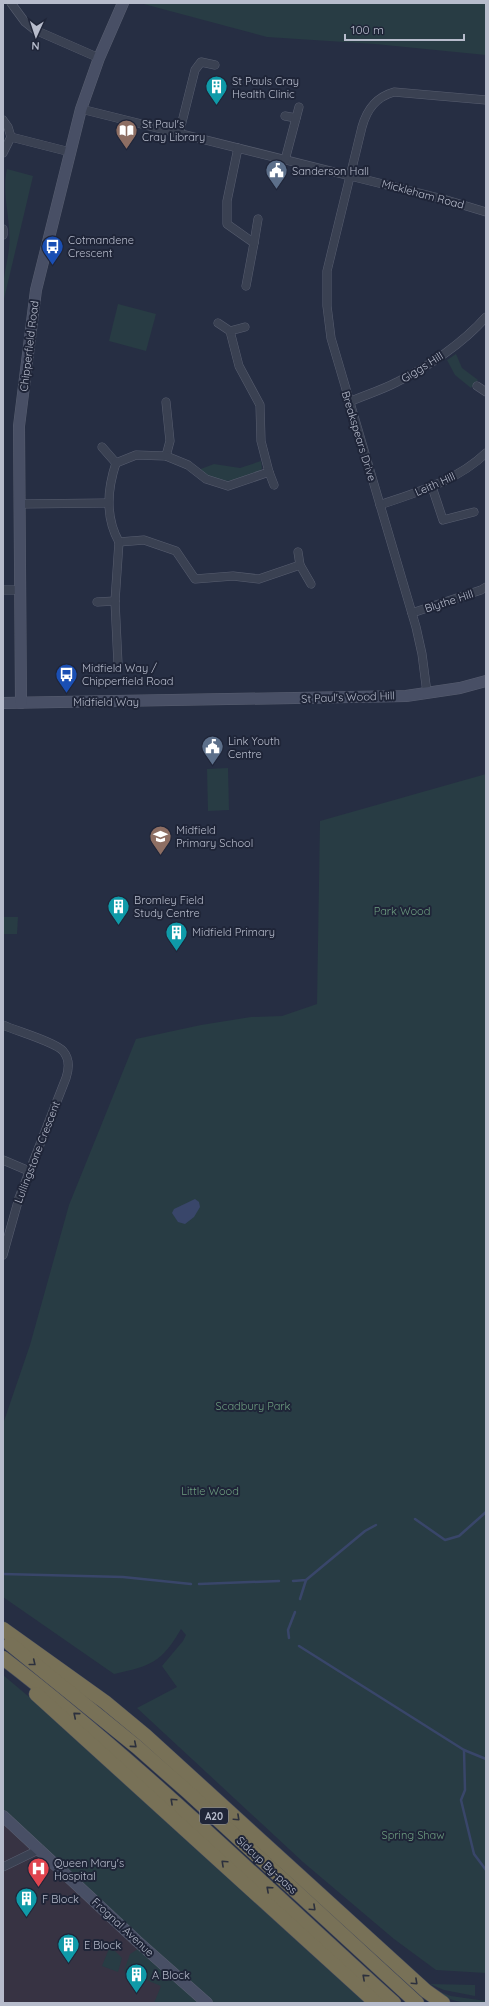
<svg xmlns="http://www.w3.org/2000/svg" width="489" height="2006" font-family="Quicksand,sans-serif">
<rect width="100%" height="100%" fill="#262e43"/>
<polygon fill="#373343" points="3,1823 202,2003 3,2003"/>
<g fill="#283c44">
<polygon points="140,3 486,3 486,55 375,44 267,37"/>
<path d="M 7,169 L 33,176 L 4,299 C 0,288 8,261 9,248 C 12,222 1,195 7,169 Z"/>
<polygon points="118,304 156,314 146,351 109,341"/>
<polygon points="456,354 462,368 478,380 471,388 455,375 447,360"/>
<path d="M 261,461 L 262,468 L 260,472 C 233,481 224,487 198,470 L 214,464 L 240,468 Z"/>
<polygon points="228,768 229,810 208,811 207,769"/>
<path d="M 486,774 L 486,1973 L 436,1970 L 394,1939 L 303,1862 L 137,1708 L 177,1687 L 162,1666 L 183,1641 L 186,1635 L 181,1629 C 162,1662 151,1666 114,1674 L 3,1597 L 3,1424 L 30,1345 L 69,1205 L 136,1039 L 201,1025 L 251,1017 L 282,1016 L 317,1004 L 320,821 Z"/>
<polygon points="3,917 18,917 17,934 3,934"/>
<polygon points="3,1675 34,1701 365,2003 208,2003 3,1819"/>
<polygon points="110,1946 122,1958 118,1972 102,1966"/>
<polygon points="138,1949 202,2003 154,2003 161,1986 124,1971 130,1954"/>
<polygon points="430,1984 475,1985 475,1996 444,1990"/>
<path d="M 432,1989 L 451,1996 L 486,2001 L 486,2003 C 463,2003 451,2003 432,1989 Z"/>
</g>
<polygon fill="#39466a" points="195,1199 199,1202 200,1207 194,1217 185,1224 178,1222 172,1213 174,1209"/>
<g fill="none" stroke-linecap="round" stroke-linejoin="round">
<g stroke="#39466a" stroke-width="2.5">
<polyline points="415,1519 445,1540 459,1536 486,1512"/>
<polyline points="3,1574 123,1577 191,1584"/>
<polyline points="293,1581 306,1580 365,1531 376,1525"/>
<polyline points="199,1584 279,1581"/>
<polyline points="300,1599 306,1580"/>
<polyline points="289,1638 288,1630 295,1612"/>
<polyline points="299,1646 464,1750 465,1790 461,1800 474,1854 486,1870"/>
<polyline points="464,1750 486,1759"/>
</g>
<defs>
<g id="street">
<polyline points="11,3 25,22 35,30 99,58"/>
<polyline points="81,109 443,199 486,212"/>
<polyline points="285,116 296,118"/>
<polyline points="3,120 8,127 11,137"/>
<polyline points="179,134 195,70 201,62 215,65"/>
<polyline points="238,148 227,201 227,224 254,243 246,286"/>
<polyline points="3,153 11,137 70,152"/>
<polyline points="285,160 299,107"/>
<polyline points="3,229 3,235"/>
<polyline points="254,243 258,219"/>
<polyline points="218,323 230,331 239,366 260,405 261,441 269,472"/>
<polyline points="230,331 245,327"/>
<polyline points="477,386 486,392"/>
<polyline points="166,402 170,441 166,456"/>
<path d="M 349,402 C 365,395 382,390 397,382 C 428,367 463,343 486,317"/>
<polyline points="102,447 116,463"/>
<path d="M 274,485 L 269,472 L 228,486 L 206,479 L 188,465 L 166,456 L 136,455 L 116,463 C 107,490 105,517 119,542 L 144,540 L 176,551 L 195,579 L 233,576 L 259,579 L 300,565"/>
<polyline points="432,487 443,520 474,512"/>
<polyline points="19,504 108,503"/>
<path d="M 380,505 C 417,492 457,481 486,453"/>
<polyline points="298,552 300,565 311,584"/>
<polyline points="3,590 19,590"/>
<polyline points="97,602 115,601"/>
<polyline points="412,613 481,590 486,587"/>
<polyline points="118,664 115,601 119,542"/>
<path d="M 427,693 L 422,654 L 416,627 L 331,338 L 327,306 L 327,271 L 362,127 C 367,109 376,97 394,92 L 486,100"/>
<path d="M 3,1025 C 16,1031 55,1042 63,1051 C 70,1059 69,1069 66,1078 L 19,1198 L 3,1255"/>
<polyline points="3,1160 29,1171"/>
<polyline points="3,1867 40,1849"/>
</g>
<g id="secondary">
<polyline points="3,703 406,696 460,688 486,681"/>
<polyline points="21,703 19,426 36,290 81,109 99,58 123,3"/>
<polyline points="3,1816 137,1941 207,2003"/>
</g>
<g id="highway">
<polyline points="3,1629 105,1702 146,1736 426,1991 443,2003"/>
<polyline points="10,1644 137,1747 188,1792 417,2003"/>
<path d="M 3,1658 C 141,1764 265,1887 394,2003"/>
<polyline points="36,1694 376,2003"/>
</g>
</defs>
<use href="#street" stroke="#585e70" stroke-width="9"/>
<use href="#secondary" stroke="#585e70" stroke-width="12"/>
<use href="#highway" stroke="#454b5d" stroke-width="15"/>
<use href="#street" stroke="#3a4152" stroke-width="8"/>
<use href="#secondary" stroke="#484f65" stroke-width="11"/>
<use href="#highway" stroke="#787157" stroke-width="14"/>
</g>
<defs><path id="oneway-chevron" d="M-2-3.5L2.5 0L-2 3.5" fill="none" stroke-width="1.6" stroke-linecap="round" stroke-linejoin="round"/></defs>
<g stroke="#2c303d">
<use href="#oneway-chevron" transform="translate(33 1663) rotate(39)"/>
<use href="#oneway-chevron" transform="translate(76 1715) rotate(-140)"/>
<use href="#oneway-chevron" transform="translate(134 1745) rotate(40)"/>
<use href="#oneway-chevron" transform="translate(173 1801) rotate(-137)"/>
<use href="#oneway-chevron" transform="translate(237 1818) rotate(43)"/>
<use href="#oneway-chevron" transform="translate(224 1863) rotate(-137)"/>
<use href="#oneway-chevron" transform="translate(269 1889) rotate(-138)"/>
<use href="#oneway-chevron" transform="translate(313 1908) rotate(43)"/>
<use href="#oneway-chevron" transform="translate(365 1977) rotate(-138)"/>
<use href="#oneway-chevron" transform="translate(415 1982) rotate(43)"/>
</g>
<defs>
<symbol id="building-pin" viewBox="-11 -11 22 30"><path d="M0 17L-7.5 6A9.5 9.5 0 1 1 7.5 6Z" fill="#0f9aa8" stroke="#1f2538"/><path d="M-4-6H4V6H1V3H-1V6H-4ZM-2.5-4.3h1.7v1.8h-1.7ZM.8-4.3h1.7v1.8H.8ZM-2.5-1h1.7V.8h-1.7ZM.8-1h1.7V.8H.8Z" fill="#fff"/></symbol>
<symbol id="library-pin" viewBox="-11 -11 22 30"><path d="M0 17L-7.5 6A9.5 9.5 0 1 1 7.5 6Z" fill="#8d6e63" stroke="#1f2538"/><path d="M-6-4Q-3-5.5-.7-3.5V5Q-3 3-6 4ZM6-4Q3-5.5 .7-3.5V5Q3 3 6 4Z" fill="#fff"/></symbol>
<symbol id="civic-pin" viewBox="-11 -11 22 30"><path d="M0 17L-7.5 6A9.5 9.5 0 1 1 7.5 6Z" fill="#5c6f8a" stroke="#1f2538"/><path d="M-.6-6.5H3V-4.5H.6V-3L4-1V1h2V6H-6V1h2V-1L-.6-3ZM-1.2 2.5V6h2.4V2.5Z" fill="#fff"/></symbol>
<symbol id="bus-pin" viewBox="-11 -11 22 30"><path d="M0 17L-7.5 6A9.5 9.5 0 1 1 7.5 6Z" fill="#1a4fb4" stroke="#1f2538"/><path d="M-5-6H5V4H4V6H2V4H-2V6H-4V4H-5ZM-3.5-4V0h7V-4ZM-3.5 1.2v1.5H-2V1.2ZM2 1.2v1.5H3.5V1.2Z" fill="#fff"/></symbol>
<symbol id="school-pin" viewBox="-11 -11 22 30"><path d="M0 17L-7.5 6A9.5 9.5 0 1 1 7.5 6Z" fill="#8d6e63" stroke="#1f2538"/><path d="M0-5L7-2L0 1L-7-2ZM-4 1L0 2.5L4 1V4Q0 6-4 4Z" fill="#fff"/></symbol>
<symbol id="hospital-pin" viewBox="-11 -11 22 30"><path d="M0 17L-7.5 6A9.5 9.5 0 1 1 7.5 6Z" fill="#e0444e" stroke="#1f2538"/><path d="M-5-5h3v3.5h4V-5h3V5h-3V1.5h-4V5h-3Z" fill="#fff"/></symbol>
</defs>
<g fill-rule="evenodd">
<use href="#building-pin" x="204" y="74" width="25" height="34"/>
<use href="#library-pin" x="114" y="118" width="25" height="34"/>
<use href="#civic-pin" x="264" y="158" width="25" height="34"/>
<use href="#bus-pin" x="40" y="234" width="25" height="34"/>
<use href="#bus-pin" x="54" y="662" width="25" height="34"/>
<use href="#civic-pin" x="200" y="734" width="25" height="34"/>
<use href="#school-pin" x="148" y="824" width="25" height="34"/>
<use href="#building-pin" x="106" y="894" width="25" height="34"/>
<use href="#building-pin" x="164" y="920" width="25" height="34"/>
<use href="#hospital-pin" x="26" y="1856" width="25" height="34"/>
<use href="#building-pin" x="14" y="1886" width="25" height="34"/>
<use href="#building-pin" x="56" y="1932" width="25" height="34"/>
<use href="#building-pin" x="124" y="1962" width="25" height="34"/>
</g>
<g text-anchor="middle" stroke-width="4" stroke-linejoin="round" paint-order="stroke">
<rect fill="#1f2538" stroke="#898fa0" stroke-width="1" x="200" y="1808" width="28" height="16" rx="3"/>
<g font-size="10" font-weight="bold" fill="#b7bccc">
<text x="214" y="1820">A20</text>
</g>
<g font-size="11" fill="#b7bccc" stroke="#1f2538" text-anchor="start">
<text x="232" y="85">St Pauls Cray<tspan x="232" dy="13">Health Clinic</tspan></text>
<text x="142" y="128">St Paul's<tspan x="142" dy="13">Cray Library</tspan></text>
<text x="292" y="175">Sanderson Hall</text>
<text x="68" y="244">Cotmandene<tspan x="68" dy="13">Crescent</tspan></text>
<text x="82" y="672">Midfield Way /<tspan x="82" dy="13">Chipperfield Road</tspan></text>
<text x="228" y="745">Link Youth<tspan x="228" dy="13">Centre</tspan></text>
<text x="176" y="834">Midfield<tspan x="176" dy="13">Primary School</tspan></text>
<text x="134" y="904">Bromley Field<tspan x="134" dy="13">Study Centre</tspan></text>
<text x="192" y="936">Midfield Primary</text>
<text x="54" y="1867">Queen Mary's<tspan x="54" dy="13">Hospital</tspan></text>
<text x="42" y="1903">F Block</text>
<text x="84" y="1949">E Block</text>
<text x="152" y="1979">A Block</text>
</g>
<g font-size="11" fill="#b7bccc" stroke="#1f2538">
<text transform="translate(423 194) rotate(15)" y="4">Mickleham Road</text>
<text transform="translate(29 346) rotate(-83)" y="4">Chipperfield Road</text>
<text transform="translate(422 367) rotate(-32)" y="4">Giggs Hill</text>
<text transform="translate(359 436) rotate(73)" y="4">Breakspears Drive</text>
<text transform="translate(435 484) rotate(-24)" y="4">Leith Hill</text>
<text transform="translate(449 601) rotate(-18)" y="4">Blythe Hill</text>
<text transform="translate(348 697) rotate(-2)" y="4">St Paul's Wood Hill</text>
<text x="106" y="706">Midfield Way</text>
<text transform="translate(37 1152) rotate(-69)" y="4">Lullingstone Crescent</text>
<text transform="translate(267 1865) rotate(43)" y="4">Sidcup By-pass</text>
<text transform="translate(123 1927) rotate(43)" y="4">Frognal Avenue</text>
</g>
<g font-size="11" fill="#6e9e80" stroke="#1f2538">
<text x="402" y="915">Park Wood</text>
<text x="253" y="1410">Scadbury Park</text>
<text x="210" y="1495">Little Wood</text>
<text x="413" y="1839">Spring Shaw</text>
</g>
</g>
<rect width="489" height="2006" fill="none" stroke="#b7bccc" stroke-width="8"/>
<g transform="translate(36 36) rotate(183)" stroke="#1f2538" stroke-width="3" paint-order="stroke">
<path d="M0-3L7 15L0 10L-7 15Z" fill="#b7bccc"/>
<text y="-6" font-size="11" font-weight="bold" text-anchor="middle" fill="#b7bccc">N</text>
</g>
<path d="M345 34v6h119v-6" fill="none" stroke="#b7bccc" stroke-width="2"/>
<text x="351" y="34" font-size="12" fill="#b7bccc" stroke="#1f2538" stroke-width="3" paint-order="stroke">100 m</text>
</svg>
